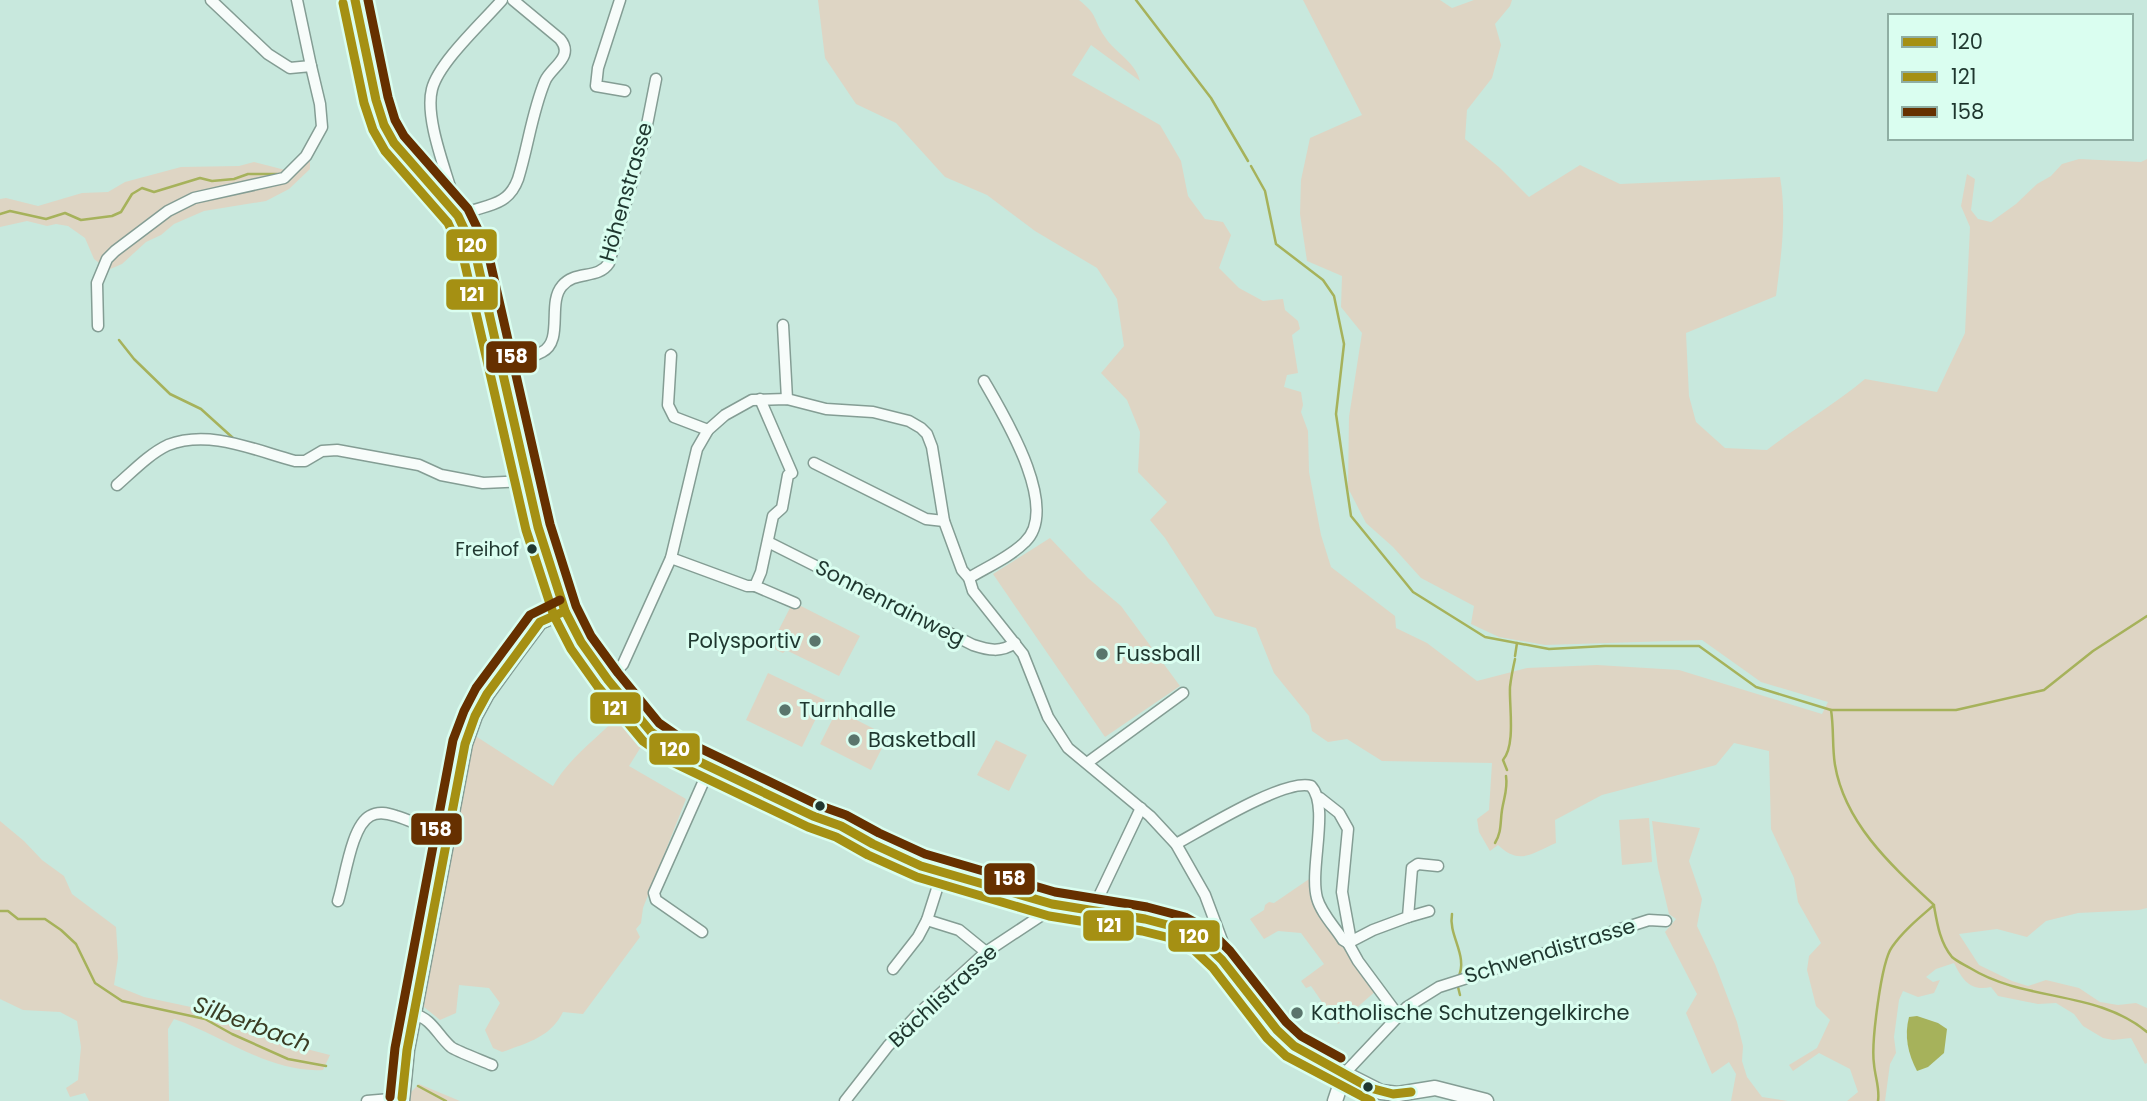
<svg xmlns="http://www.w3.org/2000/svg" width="2147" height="1101" font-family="Poppins,sans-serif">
<rect width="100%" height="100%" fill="#c8e8dd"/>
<g fill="#ded5c4">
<path d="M 818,0 L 1079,0 C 1099,16 1092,18 1105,37 C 1115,53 1135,61 1140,81 L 1091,45 L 1072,75 L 1160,125 L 1181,161 L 1188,196 L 1205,219 L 1223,222 L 1231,235 L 1219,268 L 1239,288 L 1263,301 L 1283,299 L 1285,310 L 1298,321 L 1300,329 L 1292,335 L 1298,373 L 1287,375 L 1284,387 L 1301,392 L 1303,405 L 1301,412 L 1308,431 L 1309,472 L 1321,535 L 1331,567 L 1395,616 L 1396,628 L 1427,643 L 1477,681 L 1527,668 L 1597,665 L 1679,670 L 1822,714 L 1828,702 L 1761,682 L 1702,640 L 1545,645 L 1499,637 L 1471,624 L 1474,606 L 1421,578 L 1393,547 L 1366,523 L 1348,488 L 1349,417 L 1362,333 L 1341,307 L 1342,276 L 1307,261 L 1300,214 L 1301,180 L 1310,138 L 1362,115 L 1303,0 L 1440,0 L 1452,8 L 1474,0 L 1512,0 L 1510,6 L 1495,24 L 1501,45 L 1492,78 L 1467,110 L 1465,139 L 1500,168 L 1529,197 L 1580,165 L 1620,184 L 1780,177 C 1787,216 1781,257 1776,296 L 1686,333 L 1689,396 L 1696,422 L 1725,448 L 1767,450 C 1799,425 1834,405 1865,379 L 1937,392 L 1965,333 L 1970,227 L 1961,206 L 1967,174 L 1975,179 L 1971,210 L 1978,219 L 1991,222 L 2016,204 L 2037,184 L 2051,176 L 2062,164 L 2079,159 L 2141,162 L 2147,159 L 2147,908 L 2139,910 L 2078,913 L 2046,921 L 2027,937 L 1997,929 L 1959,934 L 1979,965 L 2012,981 L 2028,986 L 2046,980 L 2079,988 L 2100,1002 L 2118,1005 L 2136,1003 L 2147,1008 L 2147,1063 L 2145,1064 L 2131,1038 L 2113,1040 L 2103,1038 L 2083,1026 L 2074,1014 L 2056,1003 L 2038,1004 L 1998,996 L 1991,987 C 1970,992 1962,979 1954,963 L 1936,969 L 1926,977 L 1933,982 L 1940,980 L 1934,993 L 1918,997 L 1903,991 L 1899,1000 L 1894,1037 L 1896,1053 L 1890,1064 L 1885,1101 L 1847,1101 L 1858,1092 L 1850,1069 L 1819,1053 L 1793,1071 L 1789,1065 L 1817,1048 L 1830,1020 L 1816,1006 L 1807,970 L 1809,956 L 1821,943 L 1798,902 L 1794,878 L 1771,829 L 1769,751 L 1734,743 L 1716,765 L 1602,795 L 1555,820 L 1556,843 C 1532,853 1520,866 1498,845 L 1490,851 L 1479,832 L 1477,819 L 1489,810 L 1492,763 L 1382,761 L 1347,739 L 1328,742 L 1312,731 L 1309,716 L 1274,673 L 1256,628 L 1215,616 L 1165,538 L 1150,520 L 1167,502 L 1138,472 L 1140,432 L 1127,400 L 1101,373 L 1124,346 L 1117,299 L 1097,268 L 1035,231 L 987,195 L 945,177 L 896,123 L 856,104 L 825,58 Z"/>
<polygon points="310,155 310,169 289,189 266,201 204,211 174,224 161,235 146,242 122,264 108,270 94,259 85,238 68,226 56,224 47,226 27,221 0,227 0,199 6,198 38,206 82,193 108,192 125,182 181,167 239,166 254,162 293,172"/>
<polygon points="1050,538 1088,578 1121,606 1180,686 1105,737 993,574"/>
<polygon points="793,602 860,636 839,676 786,650 783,653 770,647"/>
<polygon points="768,673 825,700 802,747 746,720"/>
<polygon points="837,710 888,736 871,770 820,744"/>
<path d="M 621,714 L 644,742 L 629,766 L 686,799 L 643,908 L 641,923 L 636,929 L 640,937 L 583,1014 L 563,1012 C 551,1037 527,1043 502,1052 L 493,1048 L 485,1030 L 500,1003 L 489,988 L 459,985 L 456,1013 L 440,1020 L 419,1003 L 474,735 L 553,786 C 569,758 597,738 621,714 Z"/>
<polygon points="996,740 1027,755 1009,791 977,775"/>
<polygon points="1649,818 1652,862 1622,865 1619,820"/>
<path d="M 0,821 L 24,841 L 42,860 L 64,876 L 72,894 L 116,927 L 118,958 L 114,985 L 144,997 L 191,1007 L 283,1043 L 330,1055 L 323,1070 C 269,1073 224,1036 174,1019 L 168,1029 L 169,1101 L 89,1101 L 85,1093 L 70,1097 L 66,1088 L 78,1080 L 81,1047 L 77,1021 L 60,1012 L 23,1010 L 0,999 Z"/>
<polygon points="1652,821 1700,828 1689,861 1702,899 1697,926 1715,964 1737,1022 1743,1046 1742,1061 1747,1077 1762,1097 1788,1101 1731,1101 1736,1074 1729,1062 1712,1074 1686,1013 1697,994 1665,932 1676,919 1669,914 1658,868"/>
<polygon points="1315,875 1321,900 1377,990 1338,1024 1320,1004 1322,1002 1311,986 1306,988 1301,981 1324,964 1301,933 1278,931 1264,939 1250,919 1264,910 1265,905 1269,902 1274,903"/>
<polygon points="419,1084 460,1101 409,1101 406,1097"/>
</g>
<path fill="#a6b25b" d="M 1917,1016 L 1938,1023 L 1947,1029 L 1944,1053 L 1928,1067 L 1917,1071 C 1908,1054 1904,1036 1909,1017 Z"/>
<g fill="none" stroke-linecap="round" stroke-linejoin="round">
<g stroke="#a6b25b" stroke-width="2.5">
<polyline points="1136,0 1211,98 1248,161"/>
<polyline points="1251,166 1265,191 1276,244 1323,280 1334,296 1344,344 1336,414 1351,516 1413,592 1485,637 1549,649 1605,646 1699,646 1756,687 1831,710 1956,710 2044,690 2093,651 2147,616"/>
<polyline points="0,214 10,211 46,219 65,213 81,220 112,216 121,212 132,194 142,188 154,192 200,178 212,181 234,179 248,174 277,174"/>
<polyline points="119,340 134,359 170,394 201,409 233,438"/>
<polyline points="1515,656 1517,643"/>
<path d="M 1831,710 C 1834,728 1832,747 1835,765 C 1845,824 1892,866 1934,905 C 1919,918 1903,931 1892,947 C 1881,962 1871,1044 1874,1064 C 1875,1077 1880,1088 1878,1101"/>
<path d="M 1507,770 L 1503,760 C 1516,745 1509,706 1510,687 C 1511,678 1513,668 1515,659"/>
<path d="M 1495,843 C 1502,831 1500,823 1502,810 C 1504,797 1508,789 1506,776"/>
<path d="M 1934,906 C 1937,923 1940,943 1952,957 C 1956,961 1965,965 1970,968 C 2025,1002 2097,990 2147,1032"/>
<polyline points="0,911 8,911 18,919 45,919 61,930 76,944 95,983 122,1001 205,1019 232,1034 288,1059 326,1066"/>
<path d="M 1452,914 C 1448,936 1469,956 1458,978"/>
<polyline points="1458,987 1460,995"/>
<polyline points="418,1086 446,1101"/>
</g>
<defs>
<g id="minor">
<polyline points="297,0 311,66"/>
<polyline points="620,0 598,68 596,86 625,91"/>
<path d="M 445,201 L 451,190 C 443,163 425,116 432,89 C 439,62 483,22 502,0"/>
<path d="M 458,216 C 483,204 507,209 518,179 C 528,147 532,112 545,81 C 551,67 575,57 560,39 L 513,0"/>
<polyline points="783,325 787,399"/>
<polyline points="98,326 97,283 107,259 115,251 168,211 194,198 284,178 306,156 322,127 320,104 311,66 290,68 268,54 211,0"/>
<polyline points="671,355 668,405 674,417 708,430"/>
<path d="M 499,364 C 513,360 530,359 542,352 C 564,341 547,303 562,286 C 575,270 598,280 609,263 L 645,135 L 656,79"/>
<polyline points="814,463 926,519 944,521"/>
<path d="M 117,485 C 133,471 149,454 168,445 C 209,429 254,450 295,461 L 305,461 L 322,451 L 337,450 L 419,465 L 441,475 L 483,483 L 527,481"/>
<path d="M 768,542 L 973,645 C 988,650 1001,653 1015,643"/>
<polyline points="671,558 747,586 755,586 795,603"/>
<path d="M 969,578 C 987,567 1010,557 1025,542 C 1061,508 1003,414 984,381"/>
<polyline points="755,586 761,572 773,516 782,508 788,475 792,473 760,399"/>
<polyline points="608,680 623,664 671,558 697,449 708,430 725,415 752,400 787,399 826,409 873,412 909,421 921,428 927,434 932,447 944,521 962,570 969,578 973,591 1023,654 1048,717 1068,748 1150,816 1176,844 1205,895 1226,951 1226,956 1222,960"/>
<polyline points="1087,763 1183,693"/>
<polyline points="1320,798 1339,813 1348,829 1342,892 1350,936 1348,943"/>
<path d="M 1176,844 C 1202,830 1285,778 1311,786 C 1330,806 1309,869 1317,898 C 1321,913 1335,927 1343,940 L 1348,943 L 1358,961 L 1398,1015"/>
<path d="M 338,901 C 345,880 351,826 370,816 C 378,811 387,813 396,816 C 413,821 429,831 447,834"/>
<polyline points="1092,911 1141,808"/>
<polyline points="1408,917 1429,911"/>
<polyline points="927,920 959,930 986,952"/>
<polyline points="702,932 656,900 654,893 710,767"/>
<polyline points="1348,943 1373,930 1408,917 1412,868 1418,864 1438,866"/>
<polyline points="893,969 918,937 927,920 942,873"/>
<path d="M 413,1014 C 432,1018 438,1036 451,1047 C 456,1051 483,1061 492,1065"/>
<polyline points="1344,1074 1407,1007 1439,987 1649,920 1666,921"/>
<polyline points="367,1101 402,1098"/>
<polyline points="845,1101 888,1046 918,1014 986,952 1051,909 1052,904"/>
</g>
<g id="tertiary">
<polyline points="355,0 376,100 384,125 394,143 458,216 475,252 538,527 565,611 581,642 608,680 651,732 661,741 733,778 813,816 841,826 873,844 921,866 1052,904 1145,919 1179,928 1201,940 1222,960 1277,1030 1306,1054 1381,1092 1398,1094 1435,1088 1486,1101"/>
<polyline points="402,1101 407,1050 465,744 475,716 487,694 516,654 540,622 565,611"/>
<polyline points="1335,1101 1344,1074"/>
</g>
</defs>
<use href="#minor" stroke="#849d94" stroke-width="13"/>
<use href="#tertiary" stroke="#849d94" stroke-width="17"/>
<use href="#minor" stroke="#f7fcfa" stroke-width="10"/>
<use href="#tertiary" stroke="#f7fcfa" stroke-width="14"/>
<defs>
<g id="bus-1">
<polyline points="355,0 376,100 384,125 394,143 458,216 475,252 538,527 565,611 581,642 608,680 651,732 679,752 813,816 841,826 873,844 921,866 1052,904 1145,919 1179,928 1201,940 1222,960 1277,1030 1294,1046 1370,1088 1393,1094 1411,1092"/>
<polyline points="402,1098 407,1050 465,744 475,716 487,694 540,622 565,611"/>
</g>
<polyline id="bus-2" points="343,3 364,103 373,130 385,151 448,223 463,256 526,530 554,616 571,649 598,687 643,741 674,763 808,827 836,837 868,855 917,877 1049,916 1142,931 1174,939 1194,950 1213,968 1267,1038 1286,1056 1371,1101"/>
<g id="bus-3">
<polyline points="368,0 388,97 395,120 404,136 468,209 487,248 550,524 576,606 591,636 618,673 659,723 685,741 818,805 846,815 879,833 925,854 1055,892 1147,907 1185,917 1209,930 1230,951 1286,1022 1301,1036 1341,1058"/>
<polyline points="390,1097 395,1048 453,740 464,711 476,688 530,615 560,600"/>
</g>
</defs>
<use href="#bus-1" stroke="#dafef0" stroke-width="14"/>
<use href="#bus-2" stroke="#dafef0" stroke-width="14"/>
<use href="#bus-3" stroke="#dafef0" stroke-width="14"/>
<use href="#bus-1" stroke="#a59013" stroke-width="9"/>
<use href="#bus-2" stroke="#a59013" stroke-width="9"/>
<use href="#bus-3" stroke="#663000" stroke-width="9"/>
</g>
<g fill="#1f372f" stroke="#dafef0" stroke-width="2.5">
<circle cx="532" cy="549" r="6"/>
<circle cx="820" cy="806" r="6"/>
<circle cx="1368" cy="1087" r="6"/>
</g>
<g fill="#5a756c" stroke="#dafef0" stroke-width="2.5">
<circle cx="815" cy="641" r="7"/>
<circle cx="1102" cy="654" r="7"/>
<circle cx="785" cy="710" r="7"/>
<circle cx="854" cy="740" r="7"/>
<circle cx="1297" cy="1013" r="7"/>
</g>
<g text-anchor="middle" stroke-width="6" stroke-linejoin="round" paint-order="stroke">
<g font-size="19" fill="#1f372f" stroke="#dafef0" text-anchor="end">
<text x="519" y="556">Freihof</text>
</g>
<g font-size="21" fill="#1f372f" stroke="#dafef0">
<text transform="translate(626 192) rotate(-74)" y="7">Höhenstrasse</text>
<text transform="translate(890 603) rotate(27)" y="7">Sonnenrainweg</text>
<text transform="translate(1550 951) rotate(-17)" y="7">Schwendistrasse</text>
<text transform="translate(943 996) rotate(-43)" y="7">Bächlistrasse</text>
</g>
<g font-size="21" fill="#1f372f" stroke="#dafef0" text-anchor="start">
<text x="801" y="648" text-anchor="end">Polysportiv</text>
<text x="1116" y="661">Fussball</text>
<text x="799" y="717">Turnhalle</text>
<text x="868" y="747">Basketball</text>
<text x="1311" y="1020">Katholische Schutzengelkirche</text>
</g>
<g font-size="23" font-style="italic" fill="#3b3d24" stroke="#dafef0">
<text transform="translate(252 1024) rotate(20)" y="8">Silberbach</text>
</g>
</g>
<g stroke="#dafef0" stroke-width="2.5">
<rect x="445" y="228" width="53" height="34" rx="7" fill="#a59013"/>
<rect x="445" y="278" width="54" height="33" rx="7" fill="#a59013"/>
<rect x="485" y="340" width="53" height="34" rx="7" fill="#663000"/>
<rect x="589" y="691" width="53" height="34" rx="7" fill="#a59013"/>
<rect x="648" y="732" width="53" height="34" rx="7" fill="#a59013"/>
<rect x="410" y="812" width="53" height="34" rx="7" fill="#663000"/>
<rect x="983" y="862" width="53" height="34" rx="7" fill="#663000"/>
<rect x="1082" y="909" width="53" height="33" rx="7" fill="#a59013"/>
<rect x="1167" y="919" width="54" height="34" rx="7" fill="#a59013"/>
</g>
<g font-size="19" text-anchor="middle" font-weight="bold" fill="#fff">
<text x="472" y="252">120</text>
<text x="472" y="301">121</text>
<text x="512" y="363">158</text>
<text x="615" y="715">121</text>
<text x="675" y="756">120</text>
<text x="436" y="836">158</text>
<text x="1010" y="885">158</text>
<text x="1109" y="932">121</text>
<text x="1194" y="943">120</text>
</g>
<rect x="1888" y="14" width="245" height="126" fill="#dafef0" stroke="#8faea3" stroke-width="2"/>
<rect x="1902" y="37" width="35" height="10" fill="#a59013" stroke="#8faea3" stroke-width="2"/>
<text x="1951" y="49" font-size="21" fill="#1f372f">120</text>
<rect x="1902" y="72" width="35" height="10" fill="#a59013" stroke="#8faea3" stroke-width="2"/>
<text x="1951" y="84" font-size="21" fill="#1f372f">121</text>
<rect x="1902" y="107" width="35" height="10" fill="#663000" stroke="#8faea3" stroke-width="2"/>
<text x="1951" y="119" font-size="21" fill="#1f372f">158</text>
</svg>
